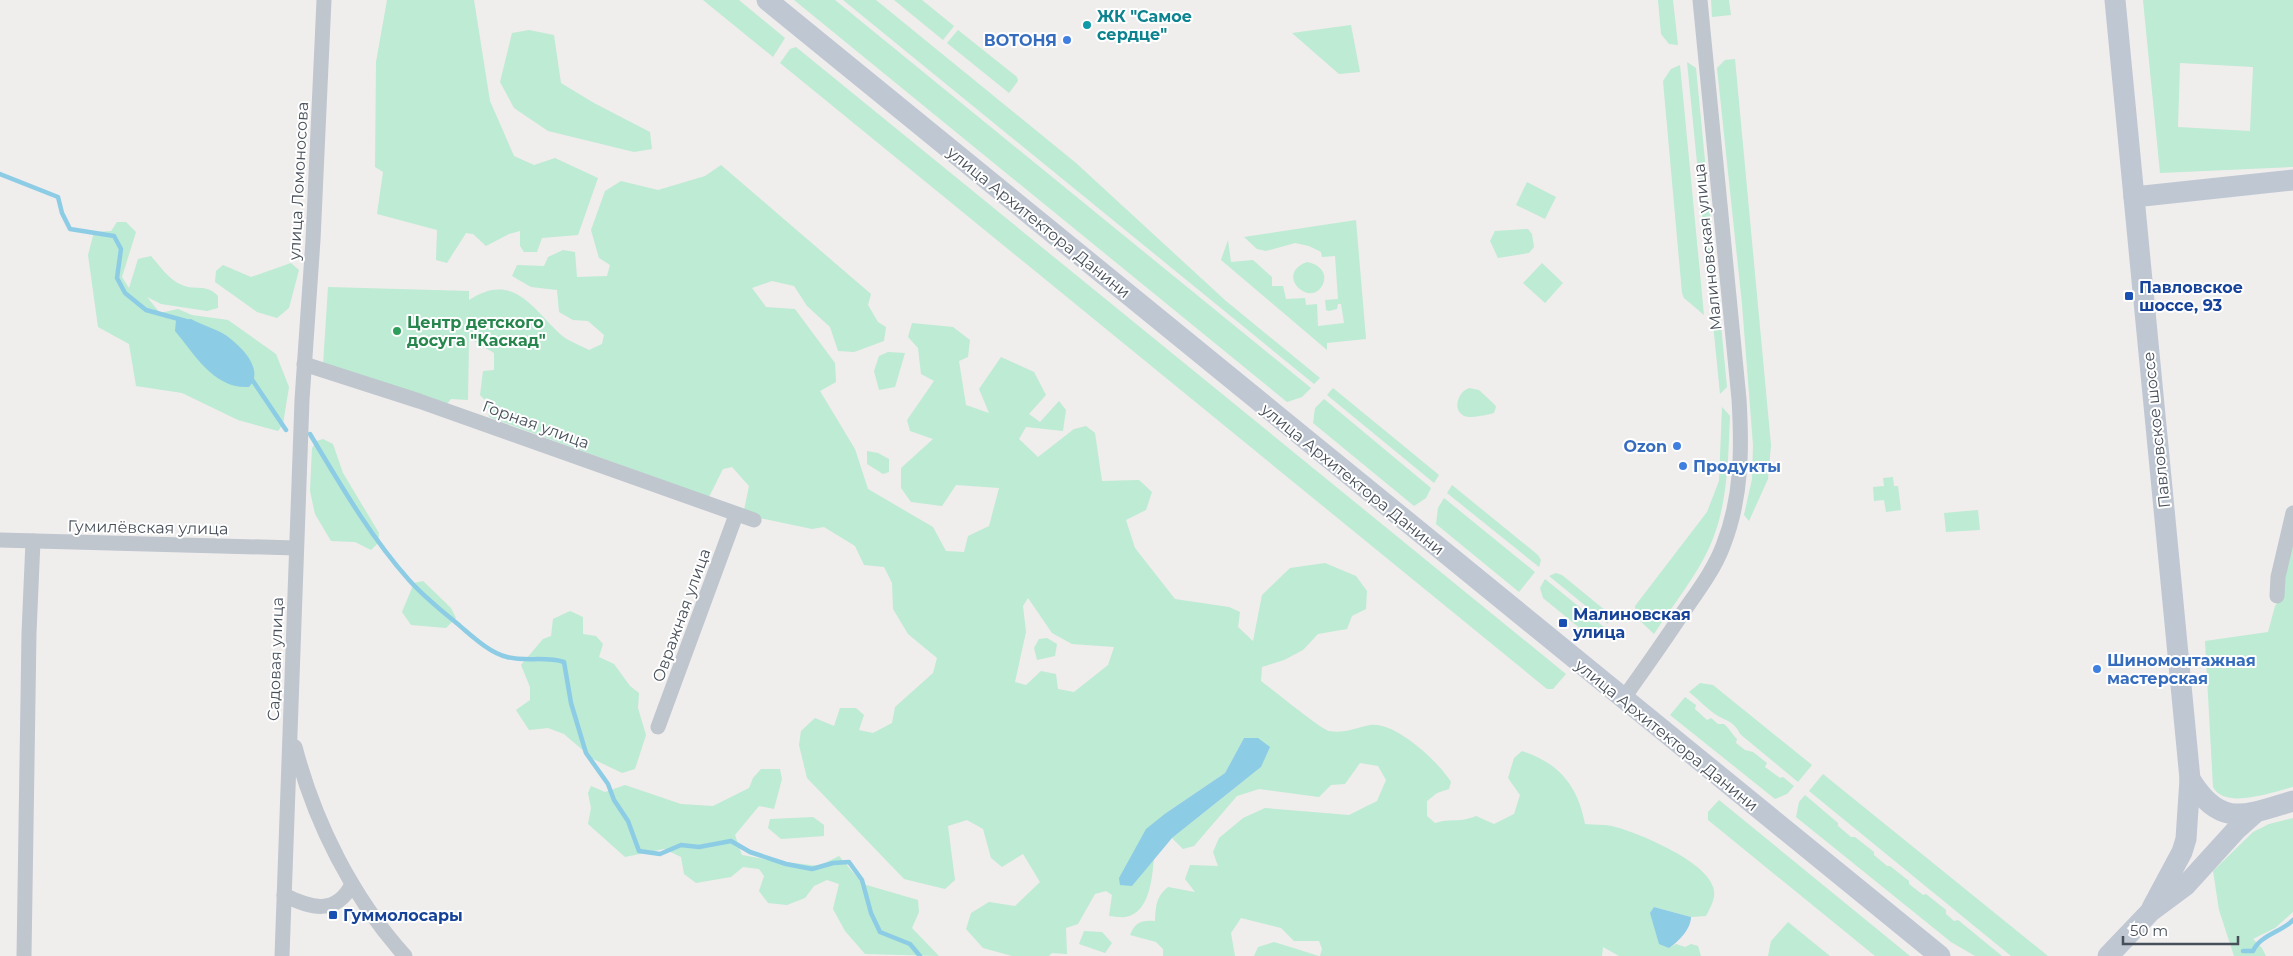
<svg xmlns="http://www.w3.org/2000/svg" width="2293" height="956" font-family="Montserrat,sans-serif">
<rect width="100%" height="100%" fill="#f0eded"/>
<g fill="#bdebd3" fill-rule="evenodd">
<polygon points="387,0 474,0 490,101 514,156 534,165 555,158 598,178 578,235 542,238 537,252 524,252 520,246 520,231 509,234 486,246 473,234 466,233 447,263 436,260 437,230 377,214 383,172 375,167 376,62"/>
<polygon points="703,0 739,0 785,38 773,57"/>
<polygon points="794,0 835,0 1311,388 1302,397 1287,402"/>
<polygon points="843,0 876,0 1076,163 1226,301 1320,378 1314,384"/>
<polygon points="894,0 922,0 954,26 943,40"/>
<polygon points="1658,0 1673,0 1678,45 1669,44 1661,34"/>
<polygon points="1711,0 1729,0 1731,15 1712,17"/>
<path d="M 2143,0 L 2293,0 L 2293,167 L 2160,173 ZM 2180,63 L 2253,67 L 2250,131 L 2178,127 Z"/>
<polygon points="1351,25 1360,72 1339,74 1292,33"/>
<polygon points="529,30 554,35 561,83 594,103 650,132 652,149 634,152 548,131 514,108 500,82 512,33"/>
<polygon points="958,30 1017,77 1018,81 1009,93 947,43"/>
<polygon points="796,47 1566,674 1553,689 1547,689 780,63 790,49"/>
<polygon points="1735,59 1771,445 1768,479 1749,521 1744,515 1752,479 1753,445 1742,304 1717,68 1725,60"/>
<polygon points="1687,62 1696,68 1727,387 1720,394"/>
<polygon points="1680,65 1704,315 1684,298 1682,293 1663,81 1671,69"/>
<path d="M 721,165 L 871,294 L 868,305 L 878,322 L 886,327 L 884,341 L 854,352 L 838,351 L 830,327 L 807,306 L 794,286 L 772,281 L 752,288 L 766,307 L 795,309 L 835,363 L 836,382 L 820,391 L 855,449 L 868,489 L 933,527 L 946,551 L 964,552 L 968,536 L 989,526 L 999,488 L 956,485 L 942,506 L 911,502 L 901,488 L 901,468 L 933,439 L 910,431 L 907,420 L 934,381 L 921,374 L 918,348 L 908,337 L 912,323 L 953,327 L 970,340 L 968,357 L 959,361 L 966,405 L 989,413 L 979,389 L 1001,357 L 1034,372 L 1046,395 L 1029,414 L 1040,422 L 1059,401 L 1066,410 L 1063,431 L 1026,427 L 1019,439 L 1038,457 L 1074,429 L 1086,426 L 1095,433 L 1102,481 L 1139,480 L 1152,492 L 1146,510 L 1126,520 L 1135,548 L 1175,599 L 1229,607 L 1240,612 L 1238,627 L 1253,641 L 1262,595 L 1290,568 L 1325,563 L 1356,576 L 1367,591 L 1366,609 L 1352,616 L 1347,629 L 1318,634 L 1303,650 L 1284,660 L 1262,667 L 1261,681 C 1272,689 1321,729 1329,731 C 1344,734 1355,728 1370,725 C 1395,721 1439,762 1451,782 L 1449,789 L 1437,793 L 1427,801 L 1427,816 L 1435,823 C 1452,818 1460,823 1476,816 L 1494,824 L 1514,814 L 1520,795 L 1508,778 L 1514,758 L 1522,751 C 1559,763 1578,786 1585,824 C 1594,825 1603,824 1612,826 C 1637,832 1706,861 1713,887 C 1717,897 1710,908 1706,916 L 1691,917 L 1654,907 L 1669,948 L 1676,944 L 1685,947 L 1691,944 L 1698,946 L 1701,956 L 1619,956 L 1603,947 L 1602,956 L 1320,956 L 1322,949 L 1319,941 L 1294,941 L 1281,928 L 1241,918 L 1231,933 L 1235,956 L 1163,956 L 1163,949 L 1156,942 L 1130,935 C 1135,922 1142,920 1155,921 C 1156,905 1156,897 1168,887 L 1195,892 L 1185,879 L 1190,865 L 1218,866 L 1213,852 L 1219,838 L 1243,818 L 1265,808 L 1349,815 L 1377,801 L 1386,780 L 1378,766 L 1360,763 L 1345,784 L 1331,785 L 1319,797 L 1259,789 L 1237,796 L 1194,846 L 1183,849 L 1172,838 L 1261,767 L 1244,738 L 1225,773 L 1166,813 L 1132,886 L 1154,858 C 1152,878 1150,913 1125,917 C 1120,918 1114,916 1109,916 L 1112,895 L 1106,891 L 1095,894 L 1078,924 L 1066,928 L 1067,954 L 1052,953 L 1049,956 L 1012,956 L 983,948 L 966,929 L 971,913 L 989,902 L 1015,906 L 1040,882 L 1023,854 L 1002,867 L 991,858 L 983,829 L 967,820 L 948,826 L 955,880 L 945,889 L 904,879 L 807,778 L 799,745 L 801,731 L 815,718 L 834,726 L 840,708 L 856,708 L 864,715 L 859,730 L 873,733 L 892,723 L 895,707 L 933,673 L 937,658 L 908,634 L 893,609 L 892,583 L 884,567 L 864,565 L 855,546 L 824,527 L 812,529 L 750,516 L 744,510 L 749,486 L 732,467 L 723,469 L 709,497 L 489,417 L 487,402 L 480,395 L 483,371 L 494,370 L 494,353 L 469,338 L 468,400 L 451,399 L 446,405 L 323,365 L 328,287 L 469,291 L 469,300 C 512,272 531,306 559,333 C 566,340 579,345 589,350 L 602,344 L 604,335 L 588,321 L 573,320 L 559,312 L 557,290 L 531,287 L 512,276 L 517,265 L 544,266 L 548,257 L 563,250 L 575,252 L 577,277 L 607,276 L 610,265 L 599,258 L 591,230 L 605,191 L 621,181 L 658,190 L 705,176 ZM 1028,598 L 1052,633 L 1072,644 L 1114,647 L 1108,665 L 1074,692 L 1058,689 L 1056,674 L 1041,671 L 1026,685 L 1015,682 L 1026,632 L 1023,606 Z"/>
<polygon points="1527,182 1556,197 1545,219 1516,205"/>
<polygon points="1356,220 1366,339 1327,343 1327,350 1221,260 1228,240 1231,262 1253,260 1272,277 1272,286 1283,286 1286,299 1305,298 1306,305 1317,304 1318,326 1344,323 1341,304 1338,304 1337,309 1329,311 1326,310 1325,300 1338,299 1335,256 1322,257 1321,252 1309,246 1295,243 1266,251 1257,249 1244,237"/>
<path d="M 117,222 L 126,222 L 136,232 L 122,277 L 129,288 L 138,259 L 151,256 C 160,266 169,280 182,285 C 196,291 206,283 218,296 L 218,308 L 207,311 L 161,304 L 147,297 L 160,313 L 178,309 L 192,315 L 228,320 L 276,354 L 289,387 L 283,424 L 278,431 L 238,420 L 182,393 L 136,386 L 129,344 L 98,327 L 88,255 L 94,232 L 111,231 Z"/>
<polygon points="1528,229 1532,234 1534,247 1529,253 1498,258 1490,241 1495,231"/>
<path d="M 1307,262 C 1318,264 1328,272 1323,284 C 1311,310 1273,274 1307,262 Z"/>
<polygon points="291,263 299,270 289,308 277,318 257,312 215,282 216,271 223,265 251,277"/>
<polygon points="1542,263 1563,283 1545,303 1523,283"/>
<polygon points="888,352 905,353 895,387 879,390 874,371 879,356"/>
<polygon points="1333,388 1439,475 1434,483 1327,395"/>
<path d="M 1469,388 L 1479,390 L 1495,405 L 1496,407 L 1494,413 C 1487,415 1476,417 1469,417 C 1451,415 1456,393 1469,388 Z"/>
<polygon points="1324,399 1431,488 1426,498 1414,506 1313,423 1315,408"/>
<path d="M 1722,407 L 1730,416 C 1728,460 1728,507 1709,548 C 1695,578 1672,606 1654,634 L 1636,617 L 1635,606 L 1707,512 L 1719,481 Z"/>
<polygon points="323,439 333,444 343,473 379,533 378,543 371,550 355,542 331,541 315,514 310,491 312,448 317,441"/>
<polygon points="867,451 878,453 889,459 889,472 883,474 867,464"/>
<polygon points="1893,477 1894,486 1898,486 1901,510 1886,512 1884,500 1874,501 1873,487 1884,486 1883,478"/>
<polygon points="1452,485 1538,555 1541,560 1539,567 1447,493"/>
<polygon points="1444,498 1535,572 1519,592 1436,524 1438,508"/>
<polygon points="1978,510 1980,530 1946,532 1944,513"/>
<path d="M 2293,529 L 2293,787 C 2273,792 2225,810 2213,787 L 2205,641 L 2268,632 L 2275,606 L 2282,598 Z"/>
<polygon points="1556,573 1562,575 1606,611 1609,617 1608,624 1549,576"/>
<polygon points="1545,579 1605,628 1597,635 1587,634 1543,598 1540,588"/>
<polygon points="423,581 451,608 456,618 446,628 411,625 402,612 414,583"/>
<polygon points="570,611 583,617 583,634 596,636 603,644 599,657 614,664 630,686 639,693 638,708 646,735 635,769 622,773 593,759 564,734 548,728 529,730 516,710 530,700 530,687 521,665 543,639 551,636 553,619"/>
<polygon points="1047,638 1057,644 1055,656 1037,660 1034,648 1039,639"/>
<path d="M 1700,683 L 1713,685 L 1812,765 L 1798,782 L 1740,734 C 1735,723 1728,721 1718,716 C 1708,710 1698,699 1689,692 Z"/>
<path d="M 1685,697 L 1696,705 L 1695,709 L 1707,720 L 1711,718 L 1718,724 L 1724,724 C 1730,729 1732,734 1737,739 L 1736,743 L 1745,750 L 1753,752 L 1767,763 L 1765,767 L 1780,778 L 1783,777 L 1794,786 L 1787,794 L 1775,799 L 1670,715 Z"/>
<polygon points="761,769 780,769 782,779 774,809 759,806 735,835 742,855 769,860 819,866 839,856 863,884 918,900 919,912 912,928 939,956 865,954 845,931 833,909 839,884 827,880 814,886 805,898 787,905 768,903 759,891 764,876 759,869 743,867 731,877 696,883 684,874 681,857 664,849 625,857 588,824 591,808 588,793 591,786 605,792 625,785 681,804 713,806 749,788 753,778"/>
<polygon points="1823,774 2048,956 2011,956 1809,791"/>
<polygon points="1805,795 1838,823 1838,826 1851,837 1855,837 1874,852 1874,855 1887,866 1890,866 1909,881 1909,884 1923,895 1926,894 1946,910 1946,914 1954,921 1958,920 2002,956 1975,956 1951,942 1796,817 1799,802"/>
<polygon points="1719,800 1910,956 1875,956 1708,820 1708,812"/>
<polygon points="813,817 824,825 824,836 781,839 768,828 770,819"/>
<polygon points="2293,818 2293,912 2275,928 2253,939 2262,948 2266,956 2234,956 2219,910 2213,871 2253,832 2269,824"/>
<polygon points="1788,922 1830,956 1768,956 1771,941"/>
<polygon points="1084,931 1102,932 1112,943 1105,953 1079,944"/>
<polygon points="1274,942 1319,956 1254,956 1258,947"/>
</g>
<g fill="#8dcce5">
<path d="M 191,319 C 202,325 217,329 227,336 C 242,347 265,370 249,387 C 214,389 195,355 175,331 L 176,320 Z"/>
<polygon points="1244,738 1258,738 1270,747 1261,767 1172,838 1132,886 1120,885 1119,878 1146,829 1166,813 1225,773"/>
<path d="M 1654,907 L 1691,917 C 1691,929 1678,942 1669,948 L 1659,944 L 1650,913 Z"/>
</g>
<g fill="none" stroke-linecap="round" stroke-linejoin="round">
<g stroke="#8dcce5" stroke-width="4.5">
<polyline points="0,174 58,197 62,213 70,229 114,236 121,249 117,278 125,293 146,310 186,321"/>
<polyline points="251,378 286,430"/>
<path d="M 310,434 C 340,484 370,536 409,580 C 424,597 442,611 460,626 C 473,637 490,653 507,657 C 526,662 546,656 564,662 L 571,703 L 586,753 L 608,784 L 614,800 L 628,821 L 639,851 L 660,854 L 681,845 L 699,847 L 731,841 L 750,852 L 786,864 L 812,869 L 833,863 L 849,862 L 862,880 L 871,913 L 880,932 L 910,944 L 920,956"/>
<path d="M 2243,951 L 2253,951 C 2260,935 2282,932 2293,920"/>
</g>
<g stroke="#bfc6ce" stroke-width="15">
<polyline points="304,364 419,401 754,520"/>
<polyline points="0,540 296,548"/>
<polyline points="2277,596 2278,577 2293,513"/>
<path d="M 1623,699 C 1643,671 1663,643 1682,614 C 1697,592 1714,570 1723,546 C 1742,498 1742,449 1739,399 L 1700,0"/>
<polyline points="658,727 736,515"/>
<path d="M 295,747 C 315,823 352,897 405,956"/>
<path d="M 284,895 C 310,908 336,916 352,884"/>
<polyline points="24,956 29,633 33,541"/>
<polyline points="282,956 302,400 313,240 324,0"/>
</g>
<g stroke="#bfc7d3" stroke-width="21">
<polyline points="767,0 1940,956"/>
<path d="M 2115,0 L 2190,779 C 2220,829 2246,815 2293,801"/>
<polyline points="2134,197 2293,180"/>
<polyline points="2152,908 2182,852 2186,839 2190,779"/>
<polyline points="2108,956 2151,911 2186,885 2236,830 2255,813"/>
</g>
</g>
<circle fill="#0f9aa8" stroke="#fff" stroke-width="2" cx="1087" cy="25" r="5"/>
<g fill="#3f7fe0" stroke="#fff" stroke-width="2">
<circle cx="1067" cy="40" r="5"/>
<circle cx="1677" cy="446" r="5"/>
<circle cx="1683" cy="466" r="5"/>
<circle cx="2097" cy="669" r="5"/>
</g>
<g fill="#1a4fb4" stroke="#fff" stroke-width="2">
<rect x="2124" y="291" width="10" height="10" rx="2.5"/>
<rect x="1558" y="618" width="10" height="10" rx="2.5"/>
<rect x="328" y="910" width="10" height="10" rx="2.5"/>
</g>
<circle fill="#2e9e5b" stroke="#fff" stroke-width="2" cx="397" cy="331" r="5"/>
<g text-anchor="middle" stroke-width="4" stroke-linejoin="round" paint-order="stroke">
<g font-size="16" font-weight="bold" fill="#0d838f" stroke="#fff" text-anchor="start">
<text x="1097" y="22">ЖК "Самое<tspan x="1097" dy="18">сердце"</tspan></text>
</g>
<g font-size="16" font-weight="bold" fill="#366cbe" stroke="#fff" text-anchor="end">
<text x="1057" y="46">ВОТОНЯ</text>
<text x="1667" y="452">Ozon</text>
<text x="1693" y="472" text-anchor="start">Продукты</text>
<text x="2107" y="666" text-anchor="start">Шиномонтажная<tspan x="2107" dy="18">мастерская</tspan></text>
</g>
<g font-size="16" fill="#474f59" stroke="#fff">
<text transform="translate(298 181) rotate(-87)" y="6">улица Ломоносова</text>
<text transform="translate(1039 222) rotate(39)" y="6">улица Архитектора Данини</text>
<text transform="translate(1707 247) rotate(-96)" y="6">Малиновская улица</text>
<text transform="translate(536 424) rotate(20)" y="6">Горная улица</text>
<text transform="translate(2156 430) rotate(-96)" y="6">Павловское шоссе</text>
<text transform="translate(1353 479) rotate(39)" y="6">улица Архитектора Данини</text>
<text transform="translate(148 527) rotate(1)" y="6">Гумилёвская улица</text>
<text transform="translate(681 615) rotate(-70)" y="6">Овражная улица</text>
<text transform="translate(275 659) rotate(-88)" y="6">Садовая улица</text>
<text transform="translate(1667 735) rotate(39)" y="6">улица Архитектора Данини</text>
</g>
<g font-size="16" font-weight="bold" fill="#164399" stroke="#fff" text-anchor="start">
<text x="2139" y="293">Павловское<tspan x="2139" dy="18">шоссе, 93</tspan></text>
<text x="1573" y="620">Малиновская<tspan x="1573" dy="18">улица</tspan></text>
<text x="343" y="921">Гуммолосары</text>
</g>
<g font-size="16" font-weight="bold" fill="#27864d" stroke="#fff" text-anchor="start">
<text x="407" y="328">Центр детского<tspan x="407" dy="18">досуга "Каскад"</tspan></text>
</g>
</g>
<path d="M2123 936v8h115v-8" fill="none" stroke="#474f59" stroke-width="2.5"/>
<text x="2130" y="936" font-size="15" fill="#474f59" stroke="#ffffff" stroke-width="4" paint-order="stroke">50 m</text>
</svg>
